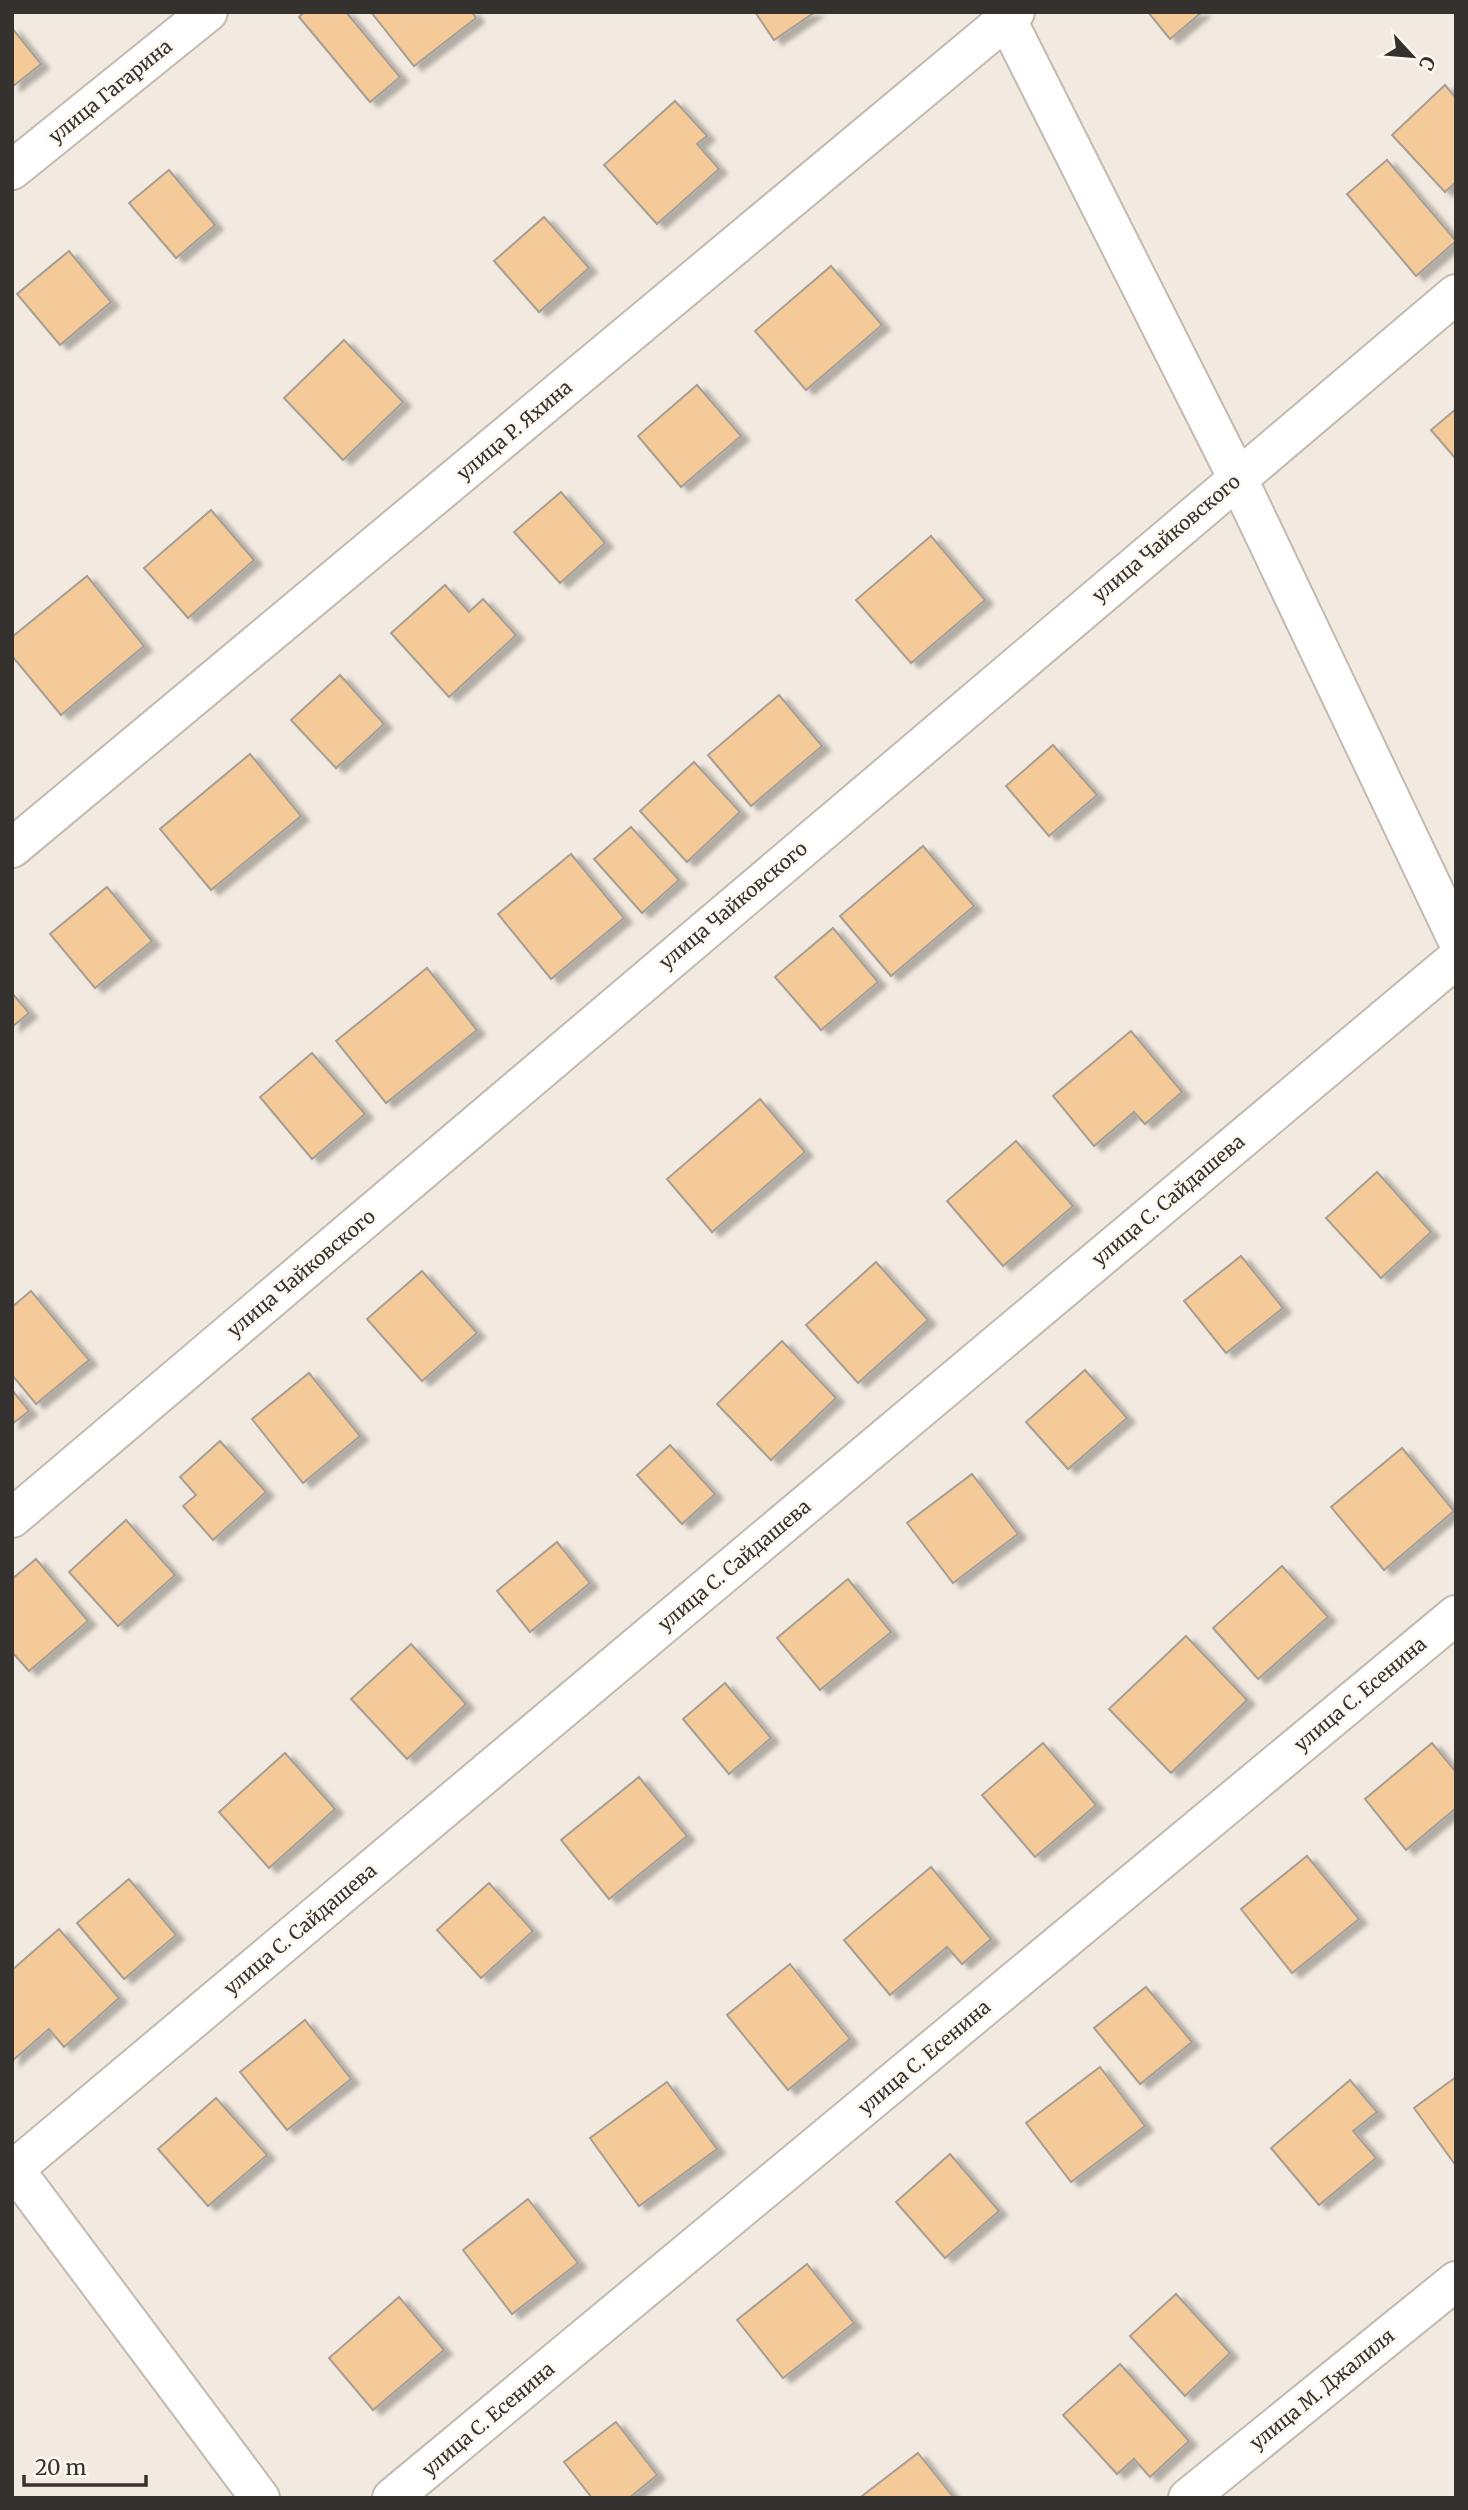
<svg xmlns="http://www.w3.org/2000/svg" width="1468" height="2510" font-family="Merriweather,serif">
<defs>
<filter id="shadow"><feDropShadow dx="8" dy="4.5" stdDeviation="2" flood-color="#0004"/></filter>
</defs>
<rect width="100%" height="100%" fill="#f2eae0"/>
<g fill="#f4ca98" stroke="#a79f96" stroke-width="2" filter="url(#shadow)">
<polygon points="304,12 346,12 400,77 370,102 299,17"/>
<polygon points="371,12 472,12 476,18 414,66"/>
<polygon points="755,12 815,12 774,40"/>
<polygon points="1148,12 1202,12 1170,39"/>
<polygon points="12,28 41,64 12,87"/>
<polygon points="1445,85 1456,98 1456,182 1445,192 1392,135"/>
<polygon points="675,101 707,136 697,144 719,169 657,224 604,165"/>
<polygon points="1387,160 1456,241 1416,276 1347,194"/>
<polygon points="169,170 215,225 176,258 129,203"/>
<polygon points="544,217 589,268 539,312 494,261"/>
<polygon points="69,251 111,302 60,345 17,294"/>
<polygon points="831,266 882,325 806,390 755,331"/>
<polygon points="344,340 403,402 343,460 284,398"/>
<polygon points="697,385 741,436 681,487 638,436"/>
<polygon points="1456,409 1456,459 1431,430"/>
<polygon points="561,492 605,543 560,583 514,532"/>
<polygon points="211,510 254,560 188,618 144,568"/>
<polygon points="931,536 985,600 911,663 856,600"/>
<polygon points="87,576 144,646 61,715 12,656 12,637"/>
<polygon points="445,585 469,612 483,599 516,635 449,697 391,633"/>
<polygon points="340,675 384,724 336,768 291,720"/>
<polygon points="779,695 822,746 751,806 708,755"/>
<polygon points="1053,745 1097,795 1049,836 1006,786"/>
<polygon points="250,754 301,816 211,890 160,829"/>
<polygon points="694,762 740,812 687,862 640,811"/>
<polygon points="631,827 679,880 642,913 594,859"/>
<polygon points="923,846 974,906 891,976 840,916"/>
<polygon points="571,854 624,918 551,979 498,914"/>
<polygon points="107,887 152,941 95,988 50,934"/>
<polygon points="833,928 878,982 821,1030 775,977"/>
<polygon points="427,968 477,1030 386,1103 336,1041"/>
<polygon points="12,993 29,1013 12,1027"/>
<polygon points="1131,1031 1182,1092 1145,1124 1134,1112 1094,1146 1053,1096"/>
<polygon points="312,1053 365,1114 312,1159 260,1097"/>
<polygon points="760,1099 805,1152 712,1232 667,1179"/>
<polygon points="1016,1141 1073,1206 1003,1266 947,1201"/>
<polygon points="1377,1172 1431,1232 1381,1278 1326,1218"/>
<polygon points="1241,1256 1283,1308 1226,1353 1184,1301"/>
<polygon points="876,1262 928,1320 858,1383 806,1325"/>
<polygon points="422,1271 477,1333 422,1381 367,1319"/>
<polygon points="31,1291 89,1360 36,1404 12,1375 12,1307"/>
<polygon points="782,1341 836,1398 771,1460 717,1404"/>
<polygon points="1085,1370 1127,1418 1068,1469 1026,1422"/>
<polygon points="309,1373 360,1436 303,1483 252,1419"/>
<polygon points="12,1390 29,1411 12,1424"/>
<polygon points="220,1441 266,1492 213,1540 183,1506 196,1495 180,1477"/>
<polygon points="670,1445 715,1494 682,1524 637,1475"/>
<polygon points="1402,1448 1454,1511 1384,1570 1331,1507"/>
<polygon points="972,1474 1018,1534 953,1583 907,1523"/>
<polygon points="126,1520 175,1575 118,1626 69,1572"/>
<polygon points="557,1542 590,1583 530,1632 497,1591"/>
<polygon points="36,1559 88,1621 29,1671 12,1652 12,1579"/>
<polygon points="1282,1566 1328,1617 1258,1679 1213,1628"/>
<polygon points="848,1579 891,1632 820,1690 777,1638"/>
<polygon points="1186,1636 1247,1700 1171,1773 1109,1709"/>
<polygon points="411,1644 466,1704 407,1759 351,1699"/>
<polygon points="725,1683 771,1738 729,1774 683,1719"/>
<polygon points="1043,1743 1096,1805 1035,1857 982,1795"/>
<polygon points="1432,1743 1456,1772 1456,1808 1406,1850 1365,1799"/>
<polygon points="285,1753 335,1809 269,1868 219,1812"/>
<polygon points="639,1777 687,1836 609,1899 561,1840"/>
<polygon points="1307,1856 1359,1919 1292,1973 1241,1909"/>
<polygon points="931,1867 991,1939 962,1964 947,1947 890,1995 844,1940"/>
<polygon points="129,1879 176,1935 124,1979 77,1923"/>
<polygon points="489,1883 533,1931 481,1978 437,1930"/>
<polygon points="59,1929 119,1998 64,2047 49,2029 12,2061 12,1970"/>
<polygon points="790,1964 850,2039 788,2090 727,2015"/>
<polygon points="1146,1987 1192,2042 1140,2084 1094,2028"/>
<polygon points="305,2020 351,2079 287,2130 240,2072"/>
<polygon points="1100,2067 1145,2126 1071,2182 1026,2123"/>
<polygon points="1456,2077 1456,2162 1454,2163 1414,2108"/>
<polygon points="1350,2080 1377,2112 1353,2131 1376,2158 1319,2205 1271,2148"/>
<polygon points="667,2082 717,2149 639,2206 590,2138"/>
<polygon points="216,2098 267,2155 208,2206 158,2149"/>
<polygon points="950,2154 999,2211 945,2258 896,2202"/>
<polygon points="528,2199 578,2263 512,2314 463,2250"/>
<polygon points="807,2264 854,2323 783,2378 737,2320"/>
<polygon points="1176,2294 1230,2353 1185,2396 1130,2336"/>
<polygon points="399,2297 444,2350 373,2410 329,2358"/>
<polygon points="1120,2364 1189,2441 1150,2477 1134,2459 1117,2474 1063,2415"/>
<polygon points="616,2422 657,2475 629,2498 592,2498 564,2462"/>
<polygon points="918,2453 954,2498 863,2498 862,2496"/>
</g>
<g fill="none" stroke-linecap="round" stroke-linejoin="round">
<defs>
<g id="street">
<polyline points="1003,12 1237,477 1456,937"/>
<polyline points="12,170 208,12"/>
<polyline points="12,848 1015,12"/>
<polyline points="12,1518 1456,294"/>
<polyline points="12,2166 260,2498"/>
<polyline points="12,2171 1456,959"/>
<polyline points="392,2498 1456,1615"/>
<polyline points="1188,2498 1456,2281"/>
</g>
</defs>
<use href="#street" stroke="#c2bab1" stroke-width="42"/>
<use href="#street" stroke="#fff" stroke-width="38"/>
</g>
<g text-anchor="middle" stroke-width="5" stroke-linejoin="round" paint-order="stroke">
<g font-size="19" fill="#34312e" stroke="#fef7f0">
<text transform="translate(110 91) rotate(-39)" y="7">улица Гагарина</text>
<text transform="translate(514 430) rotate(-40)" y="7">улица Р. Яхина</text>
<text transform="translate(1166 538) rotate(-40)" y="7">улица Чайковского</text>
<text transform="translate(733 905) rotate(-40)" y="7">улица Чайковского</text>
<text transform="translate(1168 1200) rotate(-40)" y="7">улица С. Сайдашева</text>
<text transform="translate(301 1273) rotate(-40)" y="7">улица Чайковского</text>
<text transform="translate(734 1565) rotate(-40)" y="7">улица С. Сайдашева</text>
<text transform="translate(1360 1694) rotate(-40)" y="7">улица С. Есенина</text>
<text transform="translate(300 1929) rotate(-40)" y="7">улица С. Сайдашева</text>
<text transform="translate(924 2057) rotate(-40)" y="7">улица С. Есенина</text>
<text transform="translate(1322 2389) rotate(-39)" y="7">улица М. Джалиля</text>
<text transform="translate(488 2419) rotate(-40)" y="7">улица С. Есенина</text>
</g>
</g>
<rect width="1468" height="2510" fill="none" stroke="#34312e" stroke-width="28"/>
<g transform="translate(1412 56) rotate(116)" stroke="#fef7f0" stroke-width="5" paint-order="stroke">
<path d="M0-5L12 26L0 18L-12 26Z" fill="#34312e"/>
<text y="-10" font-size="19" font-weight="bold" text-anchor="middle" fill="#34312e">С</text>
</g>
<path d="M24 2475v10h122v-10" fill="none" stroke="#34312e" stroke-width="3.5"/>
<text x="35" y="2475" font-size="21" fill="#34312e" stroke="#fef7f0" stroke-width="5" paint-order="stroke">20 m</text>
</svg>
